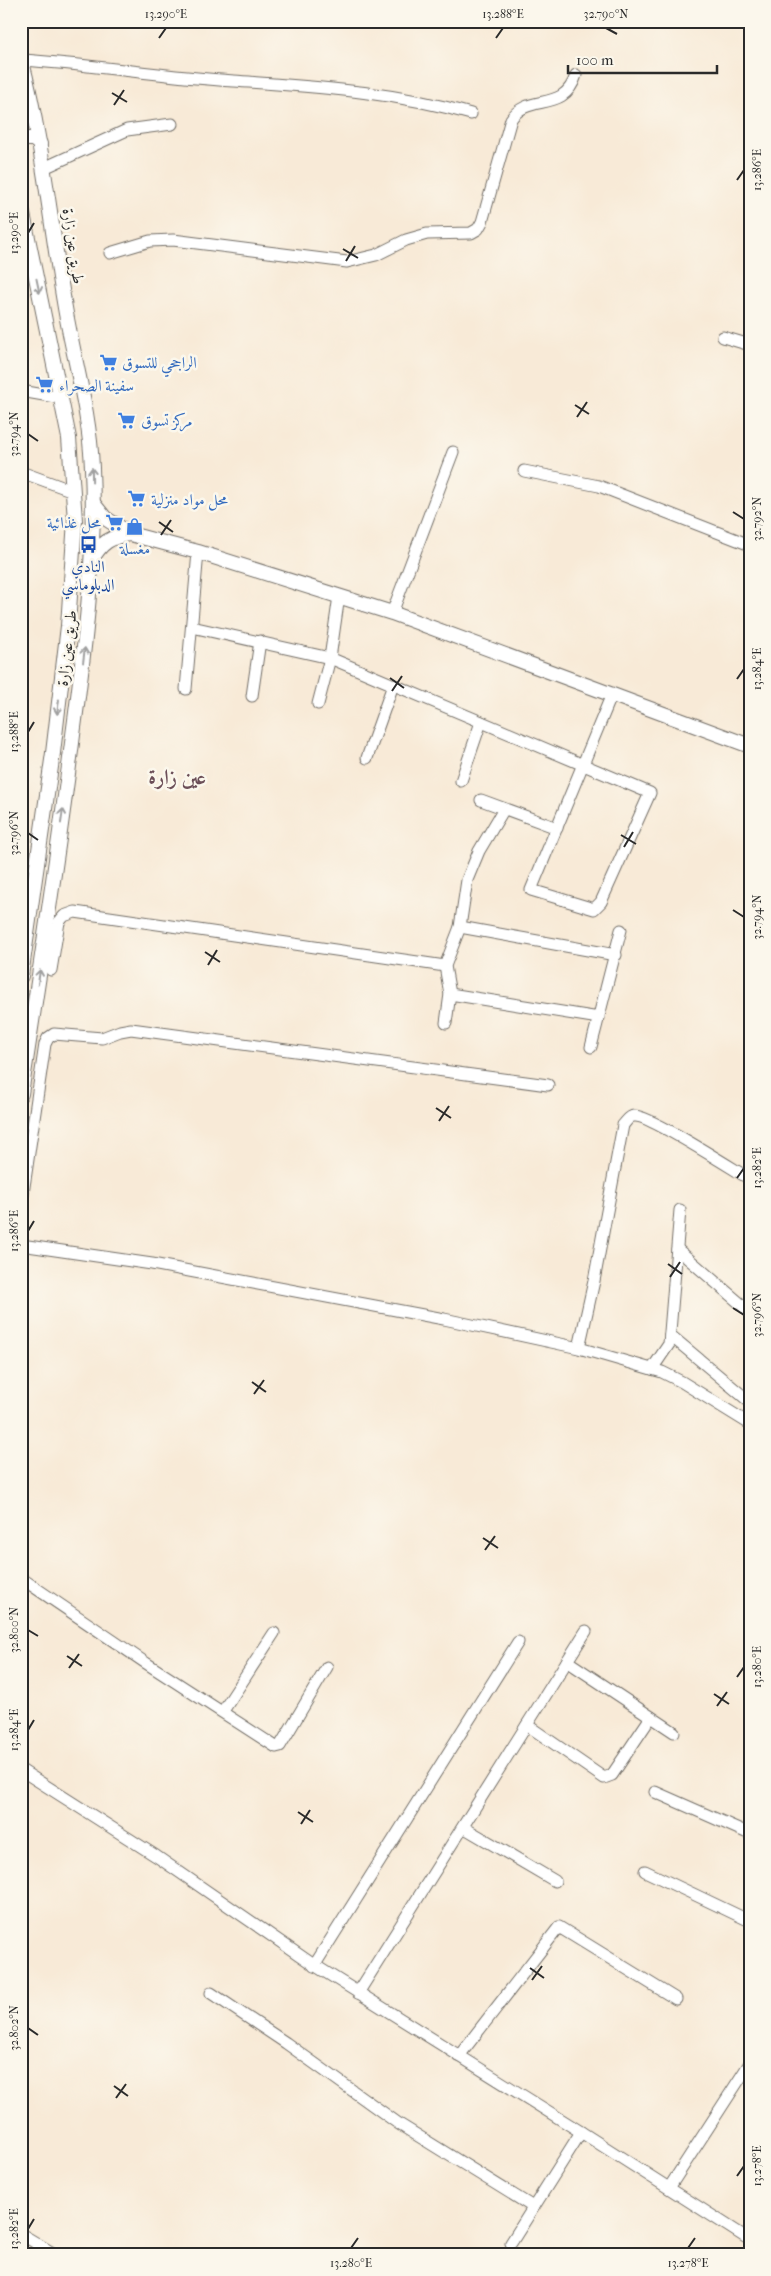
<svg xmlns="http://www.w3.org/2000/svg" width="771" height="2276" font-family="'IM FELL French Canon',Amiri,serif">
<rect width="100%" height="100%" fill="#fbf7ec"/>
<filter id="ink" filterUnits="userSpaceOnUse"><feTurbulence type="fractalNoise" baseFrequency=".02" numOctaves="2"/><feDisplacementMap in="SourceGraphic" scale="10" xChannelSelector="R" yChannelSelector="G"/><feConvolveMatrix kernelMatrix="1 2 1 2 8 2 1 2 1" color-interpolation-filters="sRGB"/></filter>
<filter id="wash" filterUnits="userSpaceOnUse"><feTurbulence type="fractalNoise" baseFrequency=".0096" numOctaves="4" result="noise"/><feDisplacementMap in="SourceGraphic" scale="20" xChannelSelector="R" yChannelSelector="G"/><feGaussianBlur stdDeviation="1.12" result="paint"/><feColorMatrix in="noise" values="0 0 0 0 0 0 0 0 0 0 0 0 0 0 0 0 0 1.4 0 .05"/><feComposite in="paint" operator="in"/></filter>
<g filter="url(#wash)">
<rect width="100%" height="100%" fill="#f8ead7"/>
</g>
<g filter="url(#ink)">
<g fill="none" stroke-linecap="round" stroke-linejoin="round">
<defs>
<g id="minor">
<path d="M 21,60 C 92,64 163,77 234,81 C 314,87 393,91 471,114"/>
<polyline points="44,168 127,130 172,124"/>
<path d="M 110,253 L 150,241 L 173,240 L 347,262 L 376,255 L 406,240 L 427,234 L 471,233 L 478,229 L 482,222 L 511,119 C 529,92 564,114 576,75"/>
<polyline points="723,337 750,345"/>
<polyline points="21,391 61,398"/>
<polyline points="524,471 599,486 750,545"/>
<polyline points="21,472 73,491"/>
<polyline points="392,613 453,452"/>
<polyline points="192,627 330,658 650,793 601,902 594,909 531,890 612,694"/>
<polyline points="186,689 198,552"/>
<polyline points="252,696 260,641"/>
<polyline points="318,704 330,658 339,596"/>
<polyline points="367,758 393,685"/>
<polyline points="461,781 481,722"/>
<polyline points="481,800 557,828"/>
<polyline points="21,893 33,895"/>
<polyline points="460,927 616,955"/>
<polyline points="51,970 59,922 64,916 75,912 445,966"/>
<polyline points="450,994 599,1018"/>
<polyline points="446,1023 450,994 445,966 460,927 467,880 479,851 504,809"/>
<polyline points="591,1047 621,930"/>
<polyline points="21,1207 45,1044 48,1038 54,1034 102,1038 120,1031 131,1029 548,1085"/>
<polyline points="21,1245 152,1264 444,1319 579,1348 662,1372 682,1382 750,1424"/>
<polyline points="677,1249 750,1312"/>
<polyline points="670,1335 750,1402"/>
<path d="M 579,1348 L 594,1281 L 623,1125 C 626,1122 629,1116 634,1116 C 648,1114 733,1169 750,1179"/>
<polyline points="652,1369 669,1344 680,1210"/>
<polyline points="21,1578 146,1663 276,1747 280,1746 327,1667"/>
<polyline points="567,1661 674,1732"/>
<polyline points="223,1711 274,1633"/>
<polyline points="527,1725 604,1778 612,1775 651,1717"/>
<polyline points="21,1770 156,1856 311,1963 581,2132 750,2240"/>
<polyline points="655,1792 750,1834"/>
<polyline points="463,1827 555,1881"/>
<polyline points="645,1871 750,1921"/>
<polyline points="314,1966 518,1642"/>
<polyline points="211,1993 286,2043 399,2124 533,2207"/>
<polyline points="358,1993 586,1631"/>
<polyline points="459,2056 559,1927 676,1999"/>
<polyline points="669,2188 750,2063"/>
<polyline points="21,2234 56,2255"/>
<polyline points="511,2243 581,2132"/>
</g>
<g id="major">
<path d="M 21,58 C 42,138 50,220 64,302 C 73,357 90,412 92,468 C 96,557 85,646 73,735 C 58,855 39,975 21,1094"/>
<polyline points="21,139 33,139 40,144"/>
<polyline points="21,204 69,438 75,520 68,626 53,753 21,976"/>
<polyline points="93,503 105,518 130,534 198,552 392,613 750,746"/>
<path d="M 92,559 C 101,543 111,536 130,534"/>
</g>
</defs>
<use href="#minor" stroke="#736e67" stroke-width="13"/>
<use href="#major" stroke="#736e67" stroke-width="16"/>
<use href="#minor" stroke="#fff" stroke-width="11"/>
<use href="#major" stroke="#fff" stroke-width="14"/>
</g>
<defs><path id="oneway-shaft" d="M-6 0H5M1.5-3L5.5 0L1.5 3" fill="none" stroke-width="1.6" stroke-linecap="round" stroke-linejoin="round" transform="scale(1.25)"/></defs>
<g stroke="#a0a0a0">
<use href="#oneway-shaft" transform="translate(38 286) rotate(78)"/>
<use href="#oneway-shaft" transform="translate(92 475) rotate(-91)"/>
<use href="#oneway-shaft" transform="translate(84 655) rotate(-83)"/>
<use href="#oneway-shaft" transform="translate(58 707) rotate(97)"/>
<use href="#oneway-shaft" transform="translate(62 816) rotate(-82)"/>
<use href="#oneway-shaft" transform="translate(39 977) rotate(-82)"/>
</g>
</g>
<path fill="none" stroke="#2b2b2b" stroke-width="2" d="M 606,28 L 617,34M 159,38 L 166,28M 496,38 L 503,28M 112,93 L 127,102M 114,105 L 124,90M 737,180 L 744,170M 28,233 L 34,223M 343,249 L 358,258M 346,261 L 355,246M 575,405 L 589,414M 577,417 L 587,402M 28,434 L 38,441M 733,512 L 744,519M 159,522 L 173,532M 161,535 L 171,520M 390,678 L 404,688M 737,679 L 744,669M 392,691 L 402,676M 28,732 L 34,722M 28,833 L 38,840M 621,835 L 636,844M 624,847 L 633,832M 733,910 L 744,917M 205,952 L 220,962M 208,965 L 217,950M 436,1108 L 451,1118M 439,1121 L 449,1106M 737,1178 L 744,1168M 28,1231 L 34,1221M 668,1264 L 682,1274M 670,1277 L 680,1262M 733,1308 L 744,1315M 252,1382 L 266,1392M 254,1394 L 264,1380M 483,1538 L 498,1548M 485,1550 L 495,1536M 28,1630 L 38,1636M 67,1656 L 82,1666M 69,1668 L 79,1654M 737,1677 L 744,1667M 714,1694 L 729,1704M 717,1706 L 727,1692M 28,1730 L 34,1720M 298,1812 L 313,1822M 301,1824 L 310,1810M 530,1968 L 544,1978M 532,1980 L 542,1966M 28,2028 L 38,2035M 114,2086 L 128,2096M 116,2098 L 126,2084M 737,2176 L 744,2166M 28,2229 L 34,2219M 351,2248 L 358,2238M 688,2248 L 695,2238"/>
<defs>
<symbol id="supermarket-bare" viewBox="-9 -9 18 18"><path d="M-6-5.5h2.5l.6 2H6L4.5 2H-2.5L-4.4-4H-6ZM-1.5 3.2a1.3 1.3 0 1 0 .1 0ZM3 3.2a1.3 1.3 0 1 0 .1 0Z" fill="#3f7fe0" stroke="#fbf7ec" stroke-width="2.5" paint-order="stroke"/></symbol>
<symbol id="shop-bare" viewBox="-9 -9 18 18"><path d="M-5-2.5h2.3a2.7 3.5 0 0 1 5.4 0H5L5.5 6h-11ZM-1.5-2.5h3a1.5 2.3 0 0 0-3 0Z" fill="#3f7fe0" stroke="#fbf7ec" stroke-width="2.5" paint-order="stroke"/></symbol>
<symbol id="bus-bare" viewBox="-9 -9 18 18"><path d="M-5-6H5V4H4V6H2V4H-2V6H-4V4H-5ZM-3.5-4V0h7V-4ZM-3.5 1.2v1.5H-2V1.2ZM2 1.2v1.5H3.5V1.2Z" fill="#1a4fb4" stroke="#fbf7ec" stroke-width="2.5" paint-order="stroke"/></symbol>
</defs>
<g fill-rule="evenodd">
<use href="#supermarket-bare" x="96" y="350" width="25" height="25"/>
<use href="#supermarket-bare" x="32" y="372" width="25" height="25"/>
<use href="#supermarket-bare" x="114" y="408" width="25" height="25"/>
<use href="#supermarket-bare" x="124" y="486" width="25" height="25"/>
<use href="#supermarket-bare" x="102" y="510" width="25" height="25"/>
<use href="#shop-bare" x="122" y="514" width="25" height="25"/>
<use href="#bus-bare" x="76" y="532" width="25" height="25"/>
</g>
<g text-anchor="middle" stroke-width="5" stroke-linejoin="round" paint-order="stroke">
<g font-size="16" fill="#2b2b2b" stroke="#fbf7ec">
<text transform="translate(74 246) rotate(82)" y="6">طريق عين زارة</text>
<text transform="translate(66 648) rotate(-83)" y="6">طريق عين زارة</text>
</g>
<g font-size="16" fill="#366cbe" stroke="#fbf7ec" text-anchor="start">
<text x="122" y="368">الراجحي للتسوق</text>
<text x="59" y="391">سفينة الصحراء</text>
<text x="141" y="426">مركز تسوق</text>
<text x="151" y="505">محل مواد منزلية</text>
<text x="101" y="528" text-anchor="end">محل غذائية</text>
<text x="135" y="554" text-anchor="middle">مغسلة</text>
</g>
<g font-size="16" fill="#164399" stroke="#fbf7ec">
<text x="88" y="572">النادي<tspan x="88" dy="18">الدبلوماسي</tspan></text>
</g>
<g font-size="21" font-weight="bold" fill="#6c4f58" stroke="#fbf7ec">
<text x="177" y="784">عين زارة</text>
</g>
</g>
<rect width="771" height="2276" fill="none" stroke="#fbf7ec" stroke-width="55"/>
<path d="M568 65v8h149v-8" fill="none" stroke="#2b2b2b" stroke-width="2.5"/>
<text x="576" y="65" font-size="15" fill="#2b2b2b" stroke="#fbf7ec" stroke-width="4" paint-order="stroke">100 m</text>
<rect x="28" y="28" width="716" height="2220" fill="none" stroke="#2b2b2b" stroke-width="2"/>
<g font-size="12" text-anchor="middle" fill="#2b2b2b">
<text x="166" y="18">13.290°E</text>
<text x="503" y="18">13.288°E</text>
<text x="606" y="18">32.790°N</text>
<text transform="translate(757 170) rotate(-90)" y="4">13.286°E</text>
<text transform="translate(14 233) rotate(-90)" y="4">13.290°E</text>
<text transform="translate(14 434) rotate(-90)" y="4">32.794°N</text>
<text transform="translate(757 519) rotate(-90)" y="4">32.792°N</text>
<text transform="translate(757 669) rotate(-90)" y="4">13.284°E</text>
<text transform="translate(14 732) rotate(-90)" y="4">13.288°E</text>
<text transform="translate(14 833) rotate(-90)" y="4">32.796°N</text>
<text transform="translate(757 917) rotate(-90)" y="4">32.794°N</text>
<text transform="translate(757 1168) rotate(-90)" y="4">13.282°E</text>
<text transform="translate(14 1231) rotate(-90)" y="4">13.286°E</text>
<text transform="translate(757 1315) rotate(-90)" y="4">32.796°N</text>
<text transform="translate(14 1630) rotate(-90)" y="4">32.800°N</text>
<text transform="translate(757 1667) rotate(-90)" y="4">13.280°E</text>
<text transform="translate(14 1730) rotate(-90)" y="4">13.284°E</text>
<text transform="translate(14 2028) rotate(-90)" y="4">32.802°N</text>
<text transform="translate(757 2166) rotate(-90)" y="4">13.278°E</text>
<text transform="translate(14 2229) rotate(-90)" y="4">13.282°E</text>
<text x="351" y="2267">13.280°E</text>
<text x="688" y="2267">13.278°E</text>
</g>
</svg>
